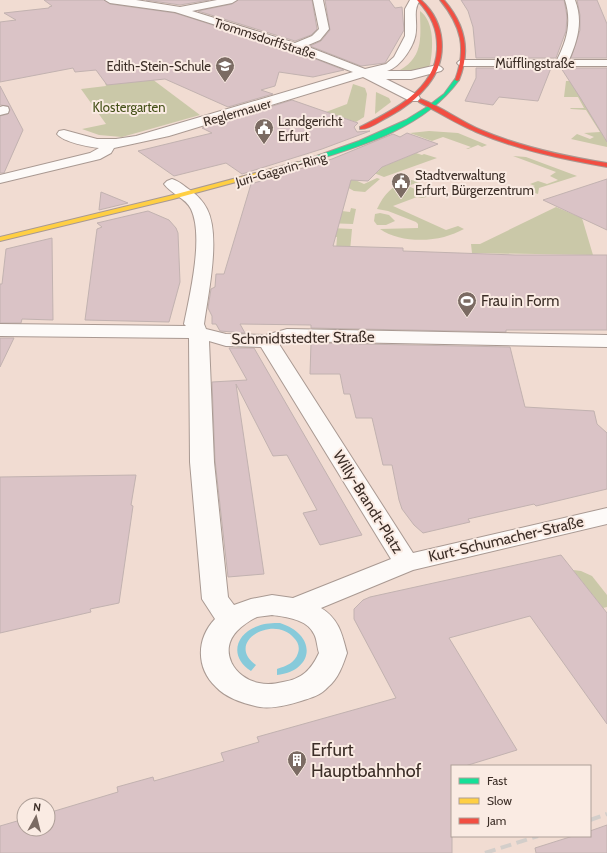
<svg xmlns="http://www.w3.org/2000/svg" width="607" height="853" font-family="Cabin,sans-serif">
<rect width="100%" height="100%" fill="#f1dcd2"/>
<g fill="#cac8a8">
<path d="M 420,11 C 435,22 433,49 430,65 C 421,73 411,73 400,70 C 425,56 420,34 420,11 Z"/>
<polygon points="148,76 200,115 122,137 99,135 82,129 106,124 81,89 106,86 105,83 138,79"/>
<polygon points="566,81 571,81 607,142 607,147 571,139 577,134 590,139 594,137 584,133 600,132 586,110 571,109 570,108 584,108 578,97 564,97"/>
<polygon points="353,84 365,88 367,94 364,117 356,122 326,112 347,104"/>
<polygon points="376,92 389,98 391,102 375,114"/>
<polygon points="429,131 458,133 487,145 482,147 478,145 468,149 466,149 471,147 443,137 432,141 410,133"/>
<polygon points="416,153 422,155 424,154 437,158 384,177 374,173 379,171 377,169"/>
<polygon points="513,156 526,157 577,176 539,188 538,194 525,190 535,186 530,184 538,181 547,184 558,180 550,176 556,172"/>
<polygon points="377,178 380,179 365,192 354,191 345,186 348,179 353,179 364,184"/>
<path d="M 408,179 L 419,182 L 408,186 L 431,196 L 422,198 L 417,197 L 393,206 L 446,230 L 458,226 L 464,229 C 458,232 451,235 444,237 C 424,242 397,241 380,229 L 418,228 L 418,224 L 416,222 L 388,211 L 377,209 C 384,194 393,185 408,179 Z"/>
<polygon points="556,207 582,218 593,255 472,253 471,244 480,244"/>
<polygon points="351,208 356,209 353,224 325,223 342,211 350,212"/>
<polygon points="380,213 389,215 395,221 386,225 377,225 374,221 375,214"/>
<polygon points="289,226 352,229 350,251 336,250 337,237 287,235"/>
<polygon points="573,570 581,571 592,576 607,595 607,607 603,608"/>
</g>
<path fill="#87cada" d="M 280,623 C 318,635 314,671 277,675 L 277,669 C 286,666 295,663 298,653 C 300,647 298,642 294,638 C 274,614 224,642 256,665 L 251,671 C 229,657 235,634 258,626 C 265,623 273,623 280,623 Z"/>
<g fill="#dac3c6" stroke="#c2b2b0">
<polygon points="44,0 104,0 110,4 175,13 295,51 344,70 313,77 279,72 275,86 261,90 273,94 228,107 165,79 107,85 96,70 75,72 73,68 0,82 0,22 16,20 4,13 49,8 49,7 52,6"/>
<polygon points="146,0 209,0 180,5"/>
<polygon points="238,0 312,0 317,29 311,35 295,41 198,11 232,4"/>
<polygon points="325,0 389,0 395,8 402,7 404,30 385,63 361,66 310,46 321,41 330,30"/>
<polygon points="461,0 564,0 567,16 566,31 556,58 476,58 473,27 468,11"/>
<polygon points="577,0 597,0 607,24 607,58 571,58 580,30 580,15"/>
<polygon points="476,68 551,68 538,101 499,97 493,105 465,101 476,78"/>
<polygon points="561,68 607,68 607,142 581,99"/>
<polygon points="0,86 23,130 4,173 0,173 0,116 8,114 10,110 8,106 0,105"/>
<polygon points="292,100 358,123 354,127 357,132 370,131 322,149 242,174 226,163 174,176 138,151 212,133 202,128"/>
<polygon points="407,133 438,144 382,167 368,181 351,180 333,246 403,248 403,251 515,255 607,255 607,330 506,330 506,332 311,328 311,325 240,324 245,333 220,331 216,324 212,324 212,316 208,308 211,289 215,287 216,274 224,274 251,184 332,159 393,134 400,137"/>
<polygon points="607,179 607,230 543,200"/>
<polygon points="101,192 128,203 99,210"/>
<polygon points="148,211 169,220 176,228 178,233 180,282 169,322 85,320 97,229 102,227 97,223"/>
<polygon points="52,238 53,320 22,319 21,323 0,323 0,284 2,284 6,249"/>
<polygon points="0,338 14,338 0,367"/>
<polygon points="311,343 510,347 525,407 594,411 597,424 607,433 607,489 536,506 534,504 468,519 470,522 423,533 414,525 402,509 399,500 392,465 383,465 372,418 356,418 350,394 344,394 340,374 310,374"/>
<polygon points="229,348 254,348 362,535 320,545 303,513 317,510 287,455 273,456 236,384 264,574 228,577 215,460 212,382 247,380"/>
<polygon points="136,475 131,505 133,506 119,603 90,609 91,612 0,633 0,477"/>
<polygon points="561,555 607,613 607,724 530,616 449,638 517,750 465,766 452,766 452,853 0,853 0,826 24,819 24,829 48,829 48,813 118,792 117,787 153,777 154,781 224,761 221,753 259,742 257,737 396,698 354,619 354,609 363,600 370,597"/>
<polygon points="607,825 607,853 536,853 535,848 573,836 590,836 590,831"/>
</g>
<g fill="none" stroke-linecap="round" stroke-linejoin="round">
<defs>
<g id="street">
<path d="M 105,0 L 136,0 L 180,7 L 217,0 L 237,0 L 232,3 L 192,11 L 295,43 L 312,36 L 319,29 L 313,0 L 323,0 L 329,29 L 320,40 L 306,46 L 365,69 L 386,64 L 394,57 L 405,36 L 405,9 L 410,0 L 420,0 C 413,10 417,19 416,30 C 416,44 401,67 387,71 L 411,71 L 437,65 L 441,67 L 443,69 L 441,71 L 411,79 L 386,79 L 418,95 L 420,98 L 418,101 L 410,101 L 363,77 L 169,136 L 114,148 L 111,153 L 100,159 L 0,183 L 0,175 L 90,153 L 99,148 C 89,147 63,142 57,134 L 59,131 L 64,130 L 97,139 L 116,139 L 136,136 L 353,72 L 295,50 L 175,12 L 110,3 Z"/>
<path d="M 565,0 L 575,0 C 583,21 578,39 569,60 L 607,60 L 607,66 L 463,66 L 459,65 L 457,63 L 459,61 L 463,60 L 557,60 C 567,40 572,22 565,0 Z"/>
<polygon points="3,106 8,107 9,110 8,113 0,115 0,107"/>
<path d="M 172,179 C 179,181 184,186 190,190 C 197,195 203,201 207,209 C 221,236 208,294 204,324 L 206,329 L 226,334 L 266,335 L 287,329 L 607,335 L 607,347 L 288,341 L 279,344 L 413,553 L 607,508 L 607,524 L 413,570 L 321,608 C 339,619 342,634 347,653 C 343,665 338,679 328,687 C 321,695 311,698 301,701 C 288,705 273,709 260,707 C 245,704 226,698 216,687 C 196,668 196,639 215,619 L 202,599 L 190,462 L 189,338 L 0,336 L 0,324 L 186,326 L 184,324 C 190,294 204,236 191,209 C 186,198 171,194 164,184 L 167,181 ZM 209,341 L 226,346 L 261,347 L 391,559 L 293,598 L 272,595 L 251,599 L 234,605 L 228,597 L 214,462 ZM 272,615 C 286,617 307,619 314,634 C 317,639 317,647 319,653 C 311,670 302,679 283,682 C 275,684 267,685 259,683 C 234,678 218,651 237,631 C 242,626 250,620 257,617 C 262,616 267,616 272,615 Z"/>
</g>
<path id="fast" d="M 455,79 L 459,80 C 423,130 355,148 299,165 L 294,164 L 359,141 L 406,120 L 427,107 L 444,94 Z"/>
<polygon id="slow" points="297,162 299,163 299,165 173,199 0,241 0,237 169,196"/>
<g id="jam">
<path d="M 417,0 L 421,0 C 446,22 449,59 428,85 C 417,99 403,109 388,117 C 380,121 369,130 360,129 L 360,127 C 392,111 435,90 437,50 C 438,29 431,15 417,0 Z"/>
<path d="M 440,0 L 444,0 C 465,24 471,51 459,80 L 457,81 L 455,80 C 467,48 461,26 440,0 Z"/>
<path d="M 421,99 C 442,107 460,121 481,130 C 521,147 564,156 607,163 L 607,167 C 562,159 518,150 476,132 C 457,124 438,112 419,102 L 418,101 Z"/>
</g>
</defs>
<use href="#street" stroke="#a99992" stroke-width="2"/>
<use href="#fast" stroke="#a99992" stroke-width="2"/>
<use href="#slow" stroke="#a99992" stroke-width="2"/>
<use href="#jam" stroke="#a99992" stroke-width="2"/>
<use href="#street" fill="#fdfaf8" fill-rule="evenodd"/>
<use href="#fast" fill="#16e098" fill-rule="evenodd"/>
<use href="#slow" fill="#ffcf43" fill-rule="evenodd"/>
<use href="#jam" fill="#f24e42" fill-rule="evenodd"/>
<g stroke="#d3ceca" stroke-width="4" stroke-dasharray="11 5.5" stroke-linecap="butt">
<polyline points="590,820 607,814"/>
<polyline points="485,853 538,836"/>
</g>
</g>
<defs>
<symbol id="school-pin" viewBox="-11 -11 22 30"><path d="M0 17L-7.5 6A9.5 9.5 0 1 1 7.5 6Z" fill="#7b6b63" stroke="#faebe3"/><path d="M0-5L7-2L0 1L-7-2ZM-4 1L0 2.5L4 1V4Q0 6-4 4Z" fill="#fff"/></symbol>
<symbol id="civic-pin" viewBox="-11 -11 22 30"><path d="M0 17L-7.5 6A9.5 9.5 0 1 1 7.5 6Z" fill="#7b6b63" stroke="#faebe3"/><path d="M-.6-6.5H3V-4.5H.6V-3L4-1V1h2V6H-6V1h2V-1L-.6-3ZM-1.2 2.5V6h2.4V2.5Z" fill="#fff"/></symbol>
<symbol id="stadium-pin" viewBox="-11 -11 22 30"><path d="M0 17L-7.5 6A9.5 9.5 0 1 1 7.5 6Z" fill="#7b6b63" stroke="#faebe3"/><path d="M0-5a6.5 5 0 1 0 0 10a6.5 5 0 1 0 0-10ZM-3.5-1.8h7v3.6h-7Z" fill="#fff"/></symbol>
<symbol id="building-pin" viewBox="-11 -11 22 30"><path d="M0 17L-7.5 6A9.5 9.5 0 1 1 7.5 6Z" fill="#7b6b63" stroke="#faebe3"/><path d="M-4-6H4V6H1V3H-1V6H-4ZM-2.5-4.3h1.7v1.8h-1.7ZM.8-4.3h1.7v1.8H.8ZM-2.5-1h1.7V.8h-1.7ZM.8-1h1.7V.8H.8Z" fill="#fff"/></symbol>
</defs>
<g fill-rule="evenodd">
<use href="#school-pin" x="214" y="55" width="22" height="30"/>
<use href="#civic-pin" x="253" y="117" width="22" height="30"/>
<use href="#civic-pin" x="390" y="171" width="22" height="30"/>
<use href="#stadium-pin" x="456" y="290" width="22" height="30"/>
<use href="#building-pin" x="286" y="749" width="22" height="30"/>
</g>
<g text-anchor="middle" stroke-width="4" stroke-linejoin="round" paint-order="stroke">
<g font-size="13" fill="#3c2e27" stroke="#faebe3">
<text transform="translate(265 38) rotate(18)" y="5">Trommsdorffstraße</text>
<text x="535" y="68">Müfflingstraße</text>
<text transform="translate(237 112) rotate(-16)" y="5">Reglermauer</text>
<text transform="translate(281 169) rotate(-16)" y="5">Juri-Gagarin-Ring</text>
</g>
<g font-size="13" fill="#3c2e27" stroke="#faebe3" text-anchor="start">
<text x="211" y="71" text-anchor="end">Edith-Stein-Schule</text>
<text x="278" y="126">Landgericht<tspan x="278" dy="15">Erfurt</tspan></text>
<text x="415" y="180">Stadtverwaltung<tspan x="415" dy="15">Erfurt, Bürgerzentrum</tspan></text>
</g>
<g font-size="13" fill="#455119" stroke="#faebe3">
<text x="129" y="112">Klostergarten</text>
</g>
<g font-size="15" fill="#3c2e27" stroke="#faebe3" text-anchor="start">
<text x="481" y="306">Frau in Form</text>
</g>
<g font-size="15" fill="#3c2e27" stroke="#faebe3">
<text transform="translate(303 338) rotate(-1)" y="5">Schmidtstedter Straße</text>
<text transform="translate(368 502) rotate(58)" y="5">Willy-Brandt-Platz</text>
<text transform="translate(506 539) rotate(-13)" y="5">Kurt-Schumacher-Straße</text>
</g>
<g font-size="18" fill="#3c2e27" stroke="#faebe3" text-anchor="start">
<text x="311" y="756">Erfurt<tspan x="311" dy="21">Hauptbahnhof</tspan></text>
</g>
</g>
<rect x="451" y="765" width="140" height="72" fill="#faebe3" stroke="#ae9f98"/>
<rect x="459" y="778" width="20" height="6" fill="#16e098" stroke="#ae9f98"/>
<text x="487" y="785" font-size="12" fill="#3c2e27">Fast</text>
<rect x="459" y="798" width="20" height="6" fill="#ffcf43" stroke="#ae9f98"/>
<text x="487" y="805" font-size="12" fill="#3c2e27">Slow</text>
<rect x="459" y="818" width="20" height="6" fill="#f24e42" stroke="#ae9f98"/>
<text x="487" y="825" font-size="12" fill="#3c2e27">Jam</text>
<g transform="translate(36 817) rotate(7)"><circle r="19" fill="#faebe3" stroke="#ae9f98"/>
<path d="M0-3L7 15L0 10L-7 15Z" fill="#7b6b63"/>
<text y="-6" font-size="11" font-weight="bold" text-anchor="middle" fill="#3c2e27">N</text>
</g>
</svg>
